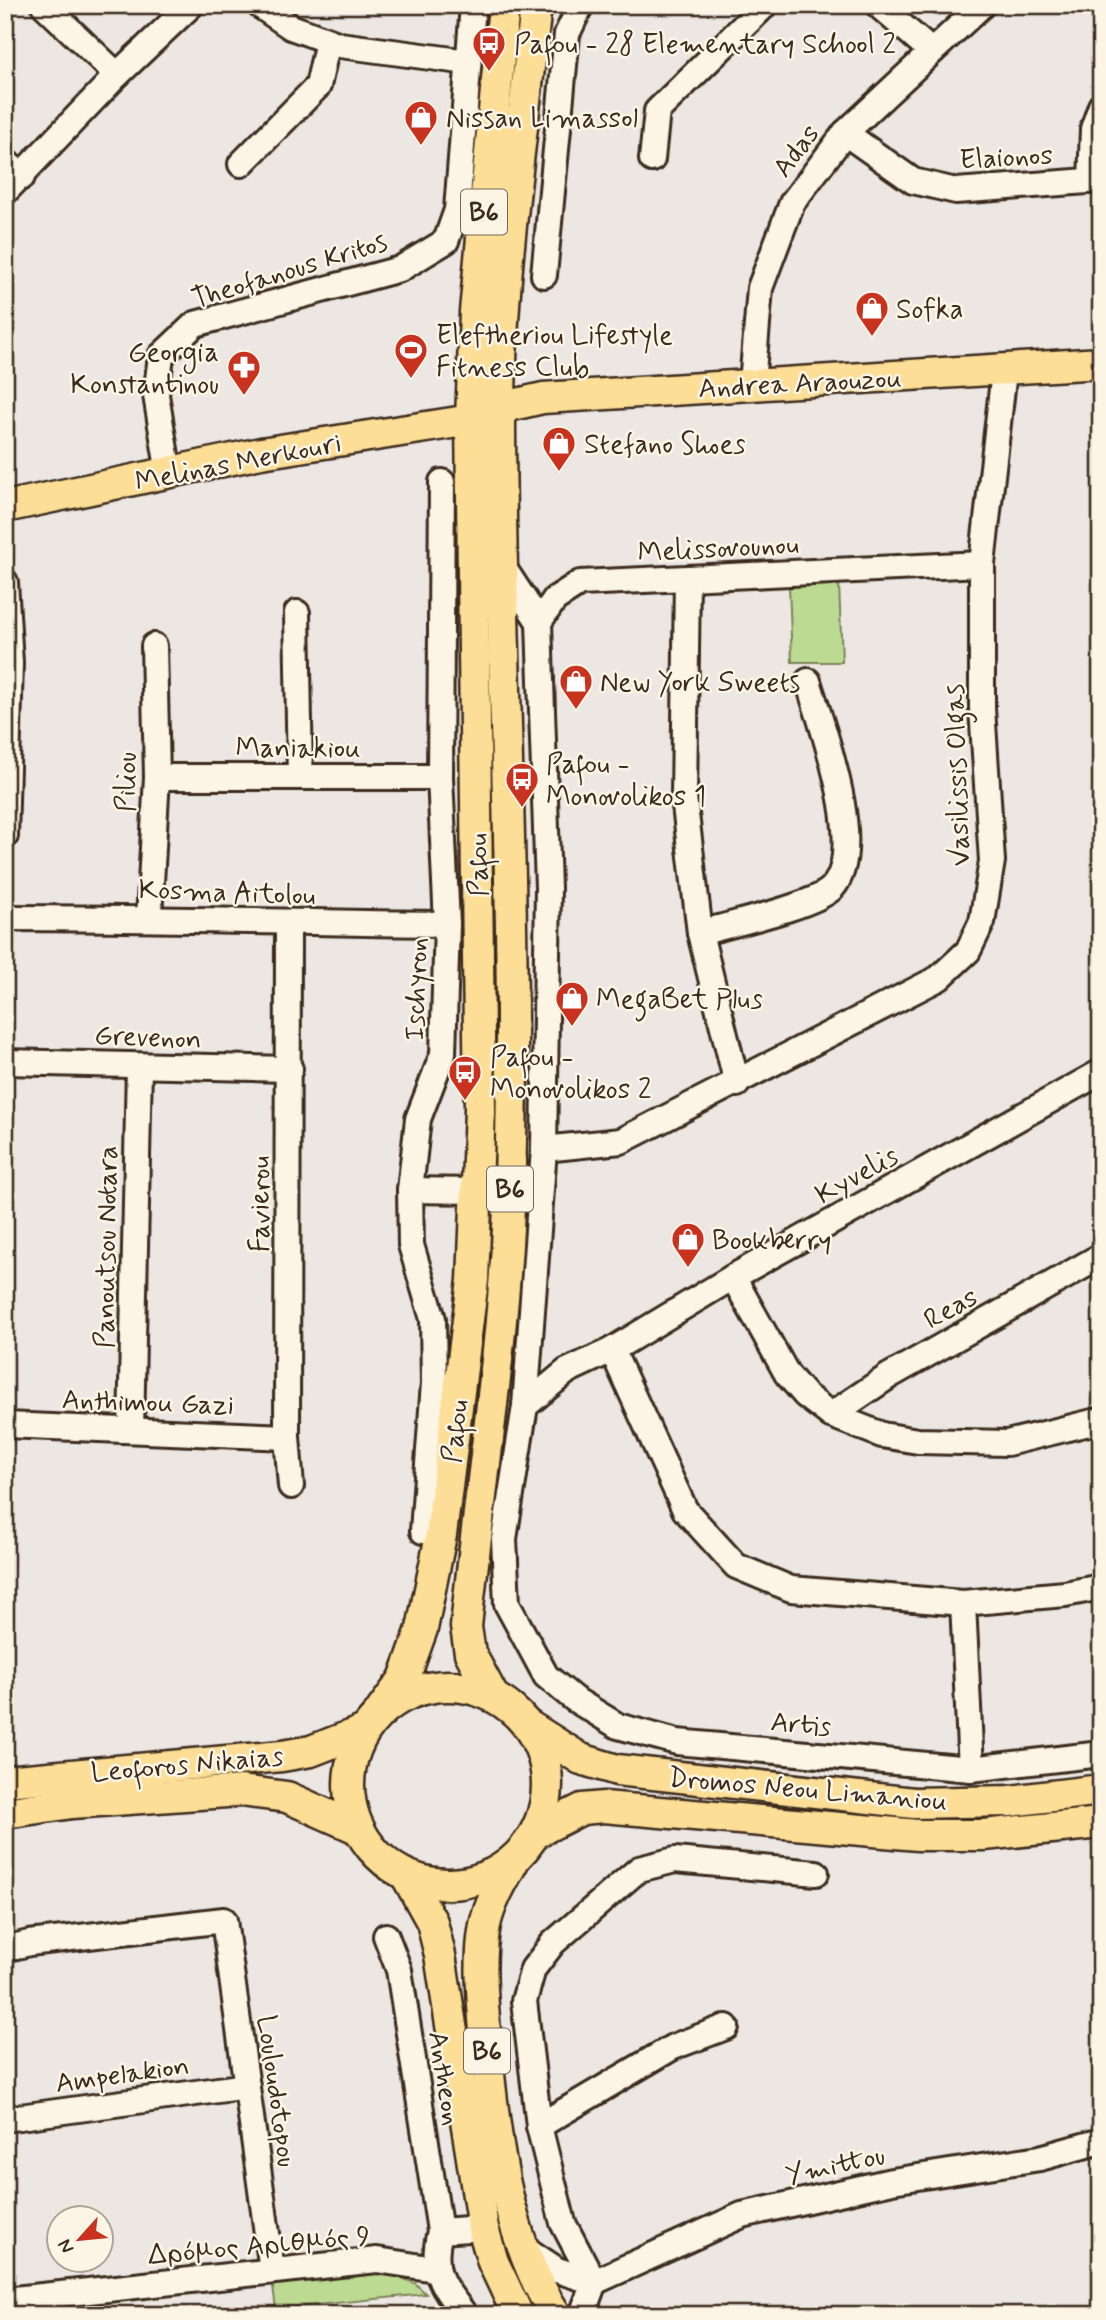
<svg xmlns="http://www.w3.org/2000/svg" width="1106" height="2320" font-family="Mynerve,sans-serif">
<rect width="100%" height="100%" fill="#ede7e4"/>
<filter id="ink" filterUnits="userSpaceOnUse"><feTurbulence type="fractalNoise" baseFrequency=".0143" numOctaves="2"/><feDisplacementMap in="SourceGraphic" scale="14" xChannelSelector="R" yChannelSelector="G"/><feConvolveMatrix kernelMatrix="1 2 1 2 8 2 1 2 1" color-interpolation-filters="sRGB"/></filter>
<g filter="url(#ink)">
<g fill="#bdda92" stroke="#7c8258" stroke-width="2">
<polygon points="839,583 842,662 792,662 789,585"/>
<polygon points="375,2268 415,2283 426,2294 276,2309 272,2279"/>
</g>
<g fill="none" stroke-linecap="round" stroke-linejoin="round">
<defs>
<g id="minor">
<polyline points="44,5 117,75"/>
<polyline points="259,5 291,27 340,45 468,62"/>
<polyline points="878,5 931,51"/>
<polyline points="845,133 913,181 956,191 1101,180"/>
<polyline points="652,159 657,111 765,5"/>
<polyline points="5,161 22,177"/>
<polyline points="241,164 318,86 328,41"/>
<polyline points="1091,181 1093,129 1101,106"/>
<polyline points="5,192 117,75 191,5"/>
<polyline points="544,275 567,34 581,5"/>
<polyline points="752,384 760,288 792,203 845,133 982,5"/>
<polyline points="169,474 156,395 161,356 195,324 400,269 446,241 457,210 473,5"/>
<polyline points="982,564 580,583 555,599 539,622 548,888 544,1149 525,1406 504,1539 507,1604 546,1676 574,1699 618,1726 677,1742 971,1769 1101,1754"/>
<polyline points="503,567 539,622"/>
<polyline points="687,579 684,797 700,933 737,1084"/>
<polyline points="297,613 300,776"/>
<polyline points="157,777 440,777"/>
<polyline points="5,836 10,663 5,582"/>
<path d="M 5,918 C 153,918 300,923 447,924"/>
<polyline points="149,918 157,777 154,646"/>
<polyline points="288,923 287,1437 291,1486"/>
<path d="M 700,933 C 727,925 815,906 832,888 C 868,849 822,727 808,681"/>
<polyline points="5,1062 290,1069"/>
<polyline points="544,1149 621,1141 939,978 968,951 982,922 992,861 982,708 982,564 1004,371"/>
<polyline points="410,1190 476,1191"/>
<polyline points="733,1277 787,1374 805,1395 831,1415 882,1435 918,1441 1007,1443 1101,1420"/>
<polyline points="612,1350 685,1510 736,1566 791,1589 963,1603 1065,1594 1101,1587"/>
<polyline points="525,1406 567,1371 612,1350 733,1277 1101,1072"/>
<polyline points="831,1415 889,1376 1101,1256"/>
<polyline points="5,1425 287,1437"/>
<polyline points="131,1430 139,1066"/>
<polyline points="423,1531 434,1383 433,1319 411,1245 410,1190 418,1119 443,1054 447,924 440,777 442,482"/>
<polyline points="963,1603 971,1769"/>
<path d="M 386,1936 L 399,1970 L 440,2231 C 430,2272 441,2284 465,2315"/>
<polyline points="5,1949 29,1943 224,1920 272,2270"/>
<polyline points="5,2119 247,2086"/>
<polyline points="539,2126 673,2047 726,2027"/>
<polyline points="440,2231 483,2228"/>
<polyline points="524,2248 557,2270 594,2282 742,2215 892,2181 1040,2158 1101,2141"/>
<polyline points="594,2282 563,2223 539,2126 524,2001 533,1969 553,1943 639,1869 675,1860 816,1873"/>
<polyline points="5,2300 377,2260 435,2269"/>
<polyline points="582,2315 594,2282"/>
</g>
<g id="major">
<polyline points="5,507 261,453 471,420 500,408 543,398 1101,363"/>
<circle cx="448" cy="1785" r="99"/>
<path d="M 493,1696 L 470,1653 L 466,1627 C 481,1478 506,1330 510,1180 C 518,924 500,668 500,412 C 500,277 522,140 536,5"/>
<polyline points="380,1712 404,1679 422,1629 441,1535 473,1280 480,1110 471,420 475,312 504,5"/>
<polyline points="529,1726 581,1759 617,1770 914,1803 1010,1801 1101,1790"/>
<polyline points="5,1781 282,1756 311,1751 365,1730"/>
<polyline points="5,1813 72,1803 241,1791 287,1797 359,1829"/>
<polyline points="535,1833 582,1809 604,1807 918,1835 984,1835 1101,1823"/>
<path d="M 513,1862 C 502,1882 490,1902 485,1925 C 478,1962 483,2005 486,2043 C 494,2132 505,2238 556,2315"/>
<polyline points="406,1875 432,1922 440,1955 483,2228 493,2262 518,2315"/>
</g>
</defs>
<use href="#minor" stroke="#3b2a1e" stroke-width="30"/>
<use href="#major" stroke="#3b2a1e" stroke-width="35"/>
<use href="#minor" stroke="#fcf5e5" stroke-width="24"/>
<use href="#major" stroke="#fcde96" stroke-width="30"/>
</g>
</g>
<defs>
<symbol id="bus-pin" viewBox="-11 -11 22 30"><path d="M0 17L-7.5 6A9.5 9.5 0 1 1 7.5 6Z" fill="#c8321e" stroke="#fcf5e5"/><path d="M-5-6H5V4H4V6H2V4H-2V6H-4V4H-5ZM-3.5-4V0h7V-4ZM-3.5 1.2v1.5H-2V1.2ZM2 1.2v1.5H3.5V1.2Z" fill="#fff"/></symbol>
<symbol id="shop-pin" viewBox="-11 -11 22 30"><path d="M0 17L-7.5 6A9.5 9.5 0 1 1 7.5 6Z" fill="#c8321e" stroke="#fcf5e5"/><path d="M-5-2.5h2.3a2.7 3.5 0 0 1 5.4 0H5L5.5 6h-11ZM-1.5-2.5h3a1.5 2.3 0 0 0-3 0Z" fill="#fff"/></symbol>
<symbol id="stadium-pin" viewBox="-11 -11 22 30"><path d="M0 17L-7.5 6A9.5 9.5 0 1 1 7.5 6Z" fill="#c8321e" stroke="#fcf5e5"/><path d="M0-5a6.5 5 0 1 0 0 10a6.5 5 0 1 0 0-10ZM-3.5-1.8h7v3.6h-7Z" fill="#fff"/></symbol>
<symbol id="pharmacy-pin" viewBox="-11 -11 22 30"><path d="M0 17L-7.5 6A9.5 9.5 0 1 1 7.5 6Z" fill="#c8321e" stroke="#fcf5e5"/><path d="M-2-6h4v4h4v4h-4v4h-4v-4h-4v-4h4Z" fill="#fff"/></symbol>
</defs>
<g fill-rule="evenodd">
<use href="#bus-pin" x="470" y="24" width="38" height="52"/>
<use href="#shop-pin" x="402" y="98" width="38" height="52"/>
<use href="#shop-pin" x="853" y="289" width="38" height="52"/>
<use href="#stadium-pin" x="392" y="331" width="38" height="52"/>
<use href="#pharmacy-pin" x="225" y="348" width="38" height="52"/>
<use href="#shop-pin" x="540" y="424" width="38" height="52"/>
<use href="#shop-pin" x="557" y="662" width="38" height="52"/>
<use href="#bus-pin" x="503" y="760" width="38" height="52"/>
<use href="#shop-pin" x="553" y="979" width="38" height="52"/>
<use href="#bus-pin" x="446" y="1053" width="38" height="52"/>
<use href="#shop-pin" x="669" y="1220" width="38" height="52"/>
</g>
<g text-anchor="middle" stroke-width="5" stroke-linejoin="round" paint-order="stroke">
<g fill="#fcf5e5" stroke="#75675a" stroke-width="2">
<rect x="461" y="189.5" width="46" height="45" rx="5"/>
<rect x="487" y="1166.5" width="46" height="45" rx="5"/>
<rect x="464" y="2028.5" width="46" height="45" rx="5"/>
</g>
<g font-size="26" font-weight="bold" fill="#3b2a1e">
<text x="484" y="221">B6</text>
<text x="510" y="1198">B6</text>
<text x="487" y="2060">B6</text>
</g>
<g font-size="28" fill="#3b2a1e" stroke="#fcf5e5" text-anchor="start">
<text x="514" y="53">Pafou - 28 Elementary School 2</text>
<text x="446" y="127">Nissan Limassol</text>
<text x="896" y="318">Sofka</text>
<text x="436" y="344">Eleftheriou Lifestyle<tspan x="436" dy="32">Fitness Club</tspan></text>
<text x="219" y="361" text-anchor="end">Georgia<tspan x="219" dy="32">Konstantinou</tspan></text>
<text x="584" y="453">Stefano Shoes</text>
<text x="600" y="691">New York Sweets</text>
<text x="546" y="773">Pafou -<tspan x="546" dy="32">Monovolikos 1</tspan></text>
<text x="596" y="1008">MegaBet Plus</text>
<text x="490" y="1066">Pafou -<tspan x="490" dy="32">Monovolikos 2</tspan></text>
<text x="712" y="1249">Bookberry</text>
</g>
<g font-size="28" fill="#3b2a1e" stroke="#fcf5e5">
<text transform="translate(795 150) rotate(-53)" y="10">Adas</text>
<text transform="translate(1006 156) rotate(-3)" y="10">Elaionos</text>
<text transform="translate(289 269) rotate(-17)" y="10">Theofanous Kritos</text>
<text transform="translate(800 382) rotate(-3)" y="10">Andrea Araouzou</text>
<text transform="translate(238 461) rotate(-11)" y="10">Melinas Merkouri</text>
<text transform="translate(718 547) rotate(-3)" y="10">Melissovounou</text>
<text x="298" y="757">Maniakiou</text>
<text transform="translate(956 775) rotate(-92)" y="10">Vasilissis Olgas</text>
<text transform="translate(125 782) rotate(-89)" y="10">Piliou</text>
<text transform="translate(477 865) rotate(-91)" y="10">Pafou</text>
<text transform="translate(227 891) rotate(2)" y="10">Kosma Aitolou</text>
<text transform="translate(415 989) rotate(-88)" y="10">Ischyron</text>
<text transform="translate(148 1036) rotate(2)" y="10">Grevenon</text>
<text transform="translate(856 1174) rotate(-29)" y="10">Kyvelis</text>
<text transform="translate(259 1204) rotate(-90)" y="10">Favierou</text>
<text transform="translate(105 1247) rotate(-89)" y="10">Panoutsou Notara</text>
<text transform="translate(950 1307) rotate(-29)" y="10">Reas</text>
<text transform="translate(148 1401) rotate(2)" y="10">Anthimou Gazi</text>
<text transform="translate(454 1431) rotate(-83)" y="10">Pafou</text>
<text transform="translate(801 1723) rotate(5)" y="10">Artis</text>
<text transform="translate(187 1763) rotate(-5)" y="10">Leoforos Nikaias</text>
<text transform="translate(808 1788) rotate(5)" y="10">Dromos Neou Limaniou</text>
<text transform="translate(122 2073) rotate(-8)" y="10">Ampelakion</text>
<text transform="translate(446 2078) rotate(81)" y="10">Antheon</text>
<text transform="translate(278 2091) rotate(82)" y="10">Louloudotopou</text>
<text transform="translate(835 2164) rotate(-12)" y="10">Ymittou</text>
<text transform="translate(259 2244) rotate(-5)" y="10">Δρόμος Αριθμός 9</text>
</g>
</g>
<rect width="1106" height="2320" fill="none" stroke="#fcf5e5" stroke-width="28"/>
<rect x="14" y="14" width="1078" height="2292" fill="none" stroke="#3b2a1e" stroke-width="2.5" filter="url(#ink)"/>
<g transform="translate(80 2239) rotate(243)"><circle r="33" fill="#fcf5e5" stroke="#afa495" stroke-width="2"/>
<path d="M0-5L12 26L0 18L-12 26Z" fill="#c8321e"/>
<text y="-10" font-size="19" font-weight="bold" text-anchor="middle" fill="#3b2a1e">N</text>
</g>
</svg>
